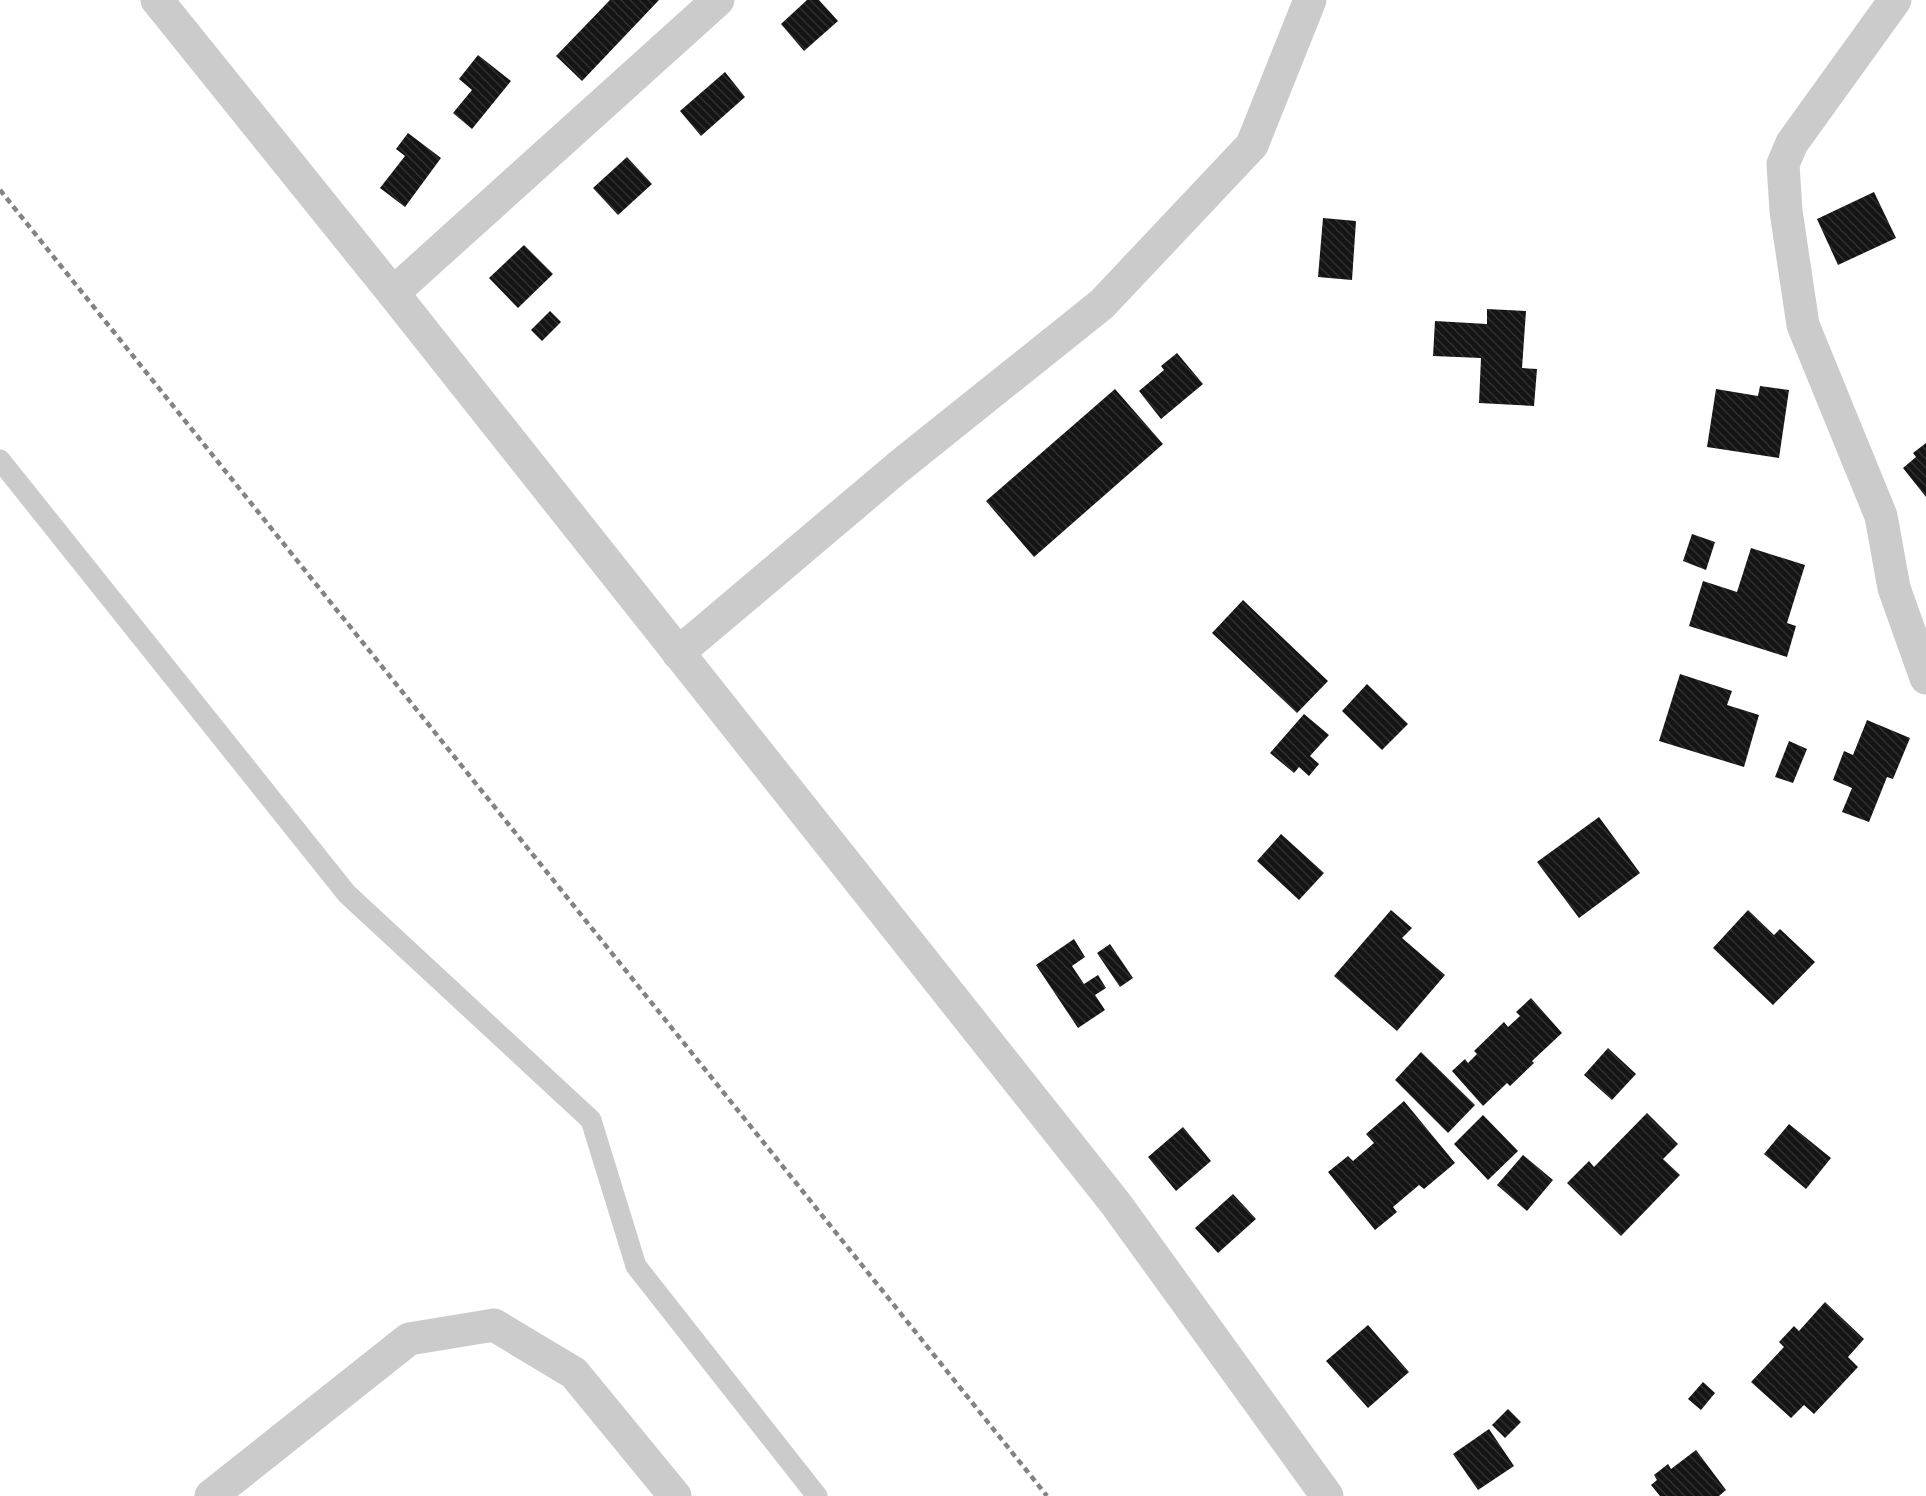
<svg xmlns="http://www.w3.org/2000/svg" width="1926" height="1496" font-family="'Varela Round',sans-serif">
<defs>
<pattern id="building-back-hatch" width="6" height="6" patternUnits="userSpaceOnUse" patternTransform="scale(1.5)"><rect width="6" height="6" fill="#151515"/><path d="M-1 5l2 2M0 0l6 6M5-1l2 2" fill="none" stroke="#2f2f2f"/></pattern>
</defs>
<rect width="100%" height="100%" fill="#fff"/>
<g fill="url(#building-back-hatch)">
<polygon points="610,0 659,0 582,81 556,56"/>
<polygon points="807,0 819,0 838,21 804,51 781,24"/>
<polygon points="478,55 511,81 472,129 453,113 472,90 459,79"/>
<polygon points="725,72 745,97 701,136 680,111"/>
<polygon points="408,133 441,158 405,207 380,188 405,156 396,149"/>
<polygon points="627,157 652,184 618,215 593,188"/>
<polygon points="1874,192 1896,238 1838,265 1817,219"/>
<polygon points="1323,218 1356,221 1352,280 1318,277"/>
<polygon points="524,245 553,274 518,308 489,278"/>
<polygon points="1487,309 1526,311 1522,368 1537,369 1534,406 1479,403 1481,358 1433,356 1435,321 1487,324"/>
<polygon points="550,311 561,322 542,341 531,330"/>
<polygon points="1177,353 1203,384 1161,419 1139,391 1164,370 1161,366"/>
<polygon points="1760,386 1789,390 1779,458 1707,447 1716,389 1758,396"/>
<polygon points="1115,389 1163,444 1034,557 986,501"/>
<polygon points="1926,443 1926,497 1903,468 1916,457 1913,453"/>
<polygon points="1692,534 1715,542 1706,570 1683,561"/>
<polygon points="1751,548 1805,565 1787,623 1796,626 1787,657 1689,626 1703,581 1737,592"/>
<polygon points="1243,600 1328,681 1297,713 1212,633"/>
<polygon points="1680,674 1732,691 1727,705 1759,715 1744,767 1659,741"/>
<polygon points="1367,684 1408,724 1382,750 1342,711"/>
<polygon points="1304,714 1329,735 1310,756 1319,764 1309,776 1299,767 1294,773 1270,753"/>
<polygon points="1867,720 1910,738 1893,779 1887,777 1869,822 1842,812 1852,788 1833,780 1844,751 1853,755"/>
<polygon points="1789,741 1807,749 1793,783 1775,777"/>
<polygon points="1599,817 1640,873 1579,918 1537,862"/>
<polygon points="1281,834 1324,873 1299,900 1257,861"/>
<polygon points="1391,910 1412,928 1402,938 1445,975 1397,1031 1334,976"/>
<polygon points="1748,910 1774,935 1780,929 1815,962 1773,1005 1713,948"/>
<polygon points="1074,939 1085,957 1072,966 1084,984 1098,975 1106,988 1095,995 1105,1010 1078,1028 1036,965"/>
<polygon points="1110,944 1133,978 1120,987 1097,953"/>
<polygon points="1531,998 1562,1033 1532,1061 1534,1063 1510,1086 1507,1083 1483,1106 1452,1071 1465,1059 1468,1063 1477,1054 1474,1051 1504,1022 1508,1027 1520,1016 1516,1012"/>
<polygon points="1608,1048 1636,1074 1612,1100 1584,1075"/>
<polygon points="1421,1052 1475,1105 1448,1133 1395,1080"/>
<polygon points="1404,1101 1455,1163 1424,1189 1419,1185 1393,1207 1397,1212 1375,1230 1328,1172 1348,1156 1353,1161 1374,1143 1366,1134"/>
<polygon points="1647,1113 1678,1144 1663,1159 1680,1175 1621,1236 1567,1183 1589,1161 1594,1167"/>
<polygon points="1483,1115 1518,1151 1488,1180 1454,1144"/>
<polygon points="1789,1124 1831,1158 1806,1189 1764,1154"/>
<polygon points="1183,1127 1211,1161 1176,1191 1148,1157"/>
<polygon points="1523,1155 1553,1180 1527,1211 1497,1185"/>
<polygon points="1233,1194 1256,1219 1218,1253 1195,1228"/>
<polygon points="1825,1302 1864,1339 1848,1357 1858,1367 1814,1414 1804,1405 1791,1418 1751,1382 1784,1347 1779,1342 1794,1326 1799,1331"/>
<polygon points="1368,1325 1409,1372 1368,1408 1326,1361"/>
<polygon points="1703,1382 1715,1393 1701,1410 1688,1399"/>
<polygon points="1508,1409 1521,1422 1505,1438 1492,1425"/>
<polygon points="1489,1429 1514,1466 1478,1490 1453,1454"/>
<polygon points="1696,1450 1726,1490 1719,1496 1660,1496 1651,1485 1657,1480 1654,1475 1668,1464 1671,1469"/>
</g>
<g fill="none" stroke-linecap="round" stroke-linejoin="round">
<polyline stroke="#cbcbcb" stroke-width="21" points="0,460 347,894 591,1120 636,1266 817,1496"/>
<g stroke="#cbcbcb" stroke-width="33">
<polyline points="157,0 393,293 1116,1204 1327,1496"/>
<polyline points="1895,0 1792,143 1783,164 1786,211 1803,325 1881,516 1894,588 1926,678"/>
<polyline points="393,293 718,0"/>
<polyline points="678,653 897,468 1102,304 1252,145 1310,0"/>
<polyline points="211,1496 409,1339 494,1325 574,1373 675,1496"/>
</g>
<polyline stroke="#838383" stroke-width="4.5" stroke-dasharray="6 4.5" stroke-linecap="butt" points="0,190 1047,1496"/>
</g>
</svg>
